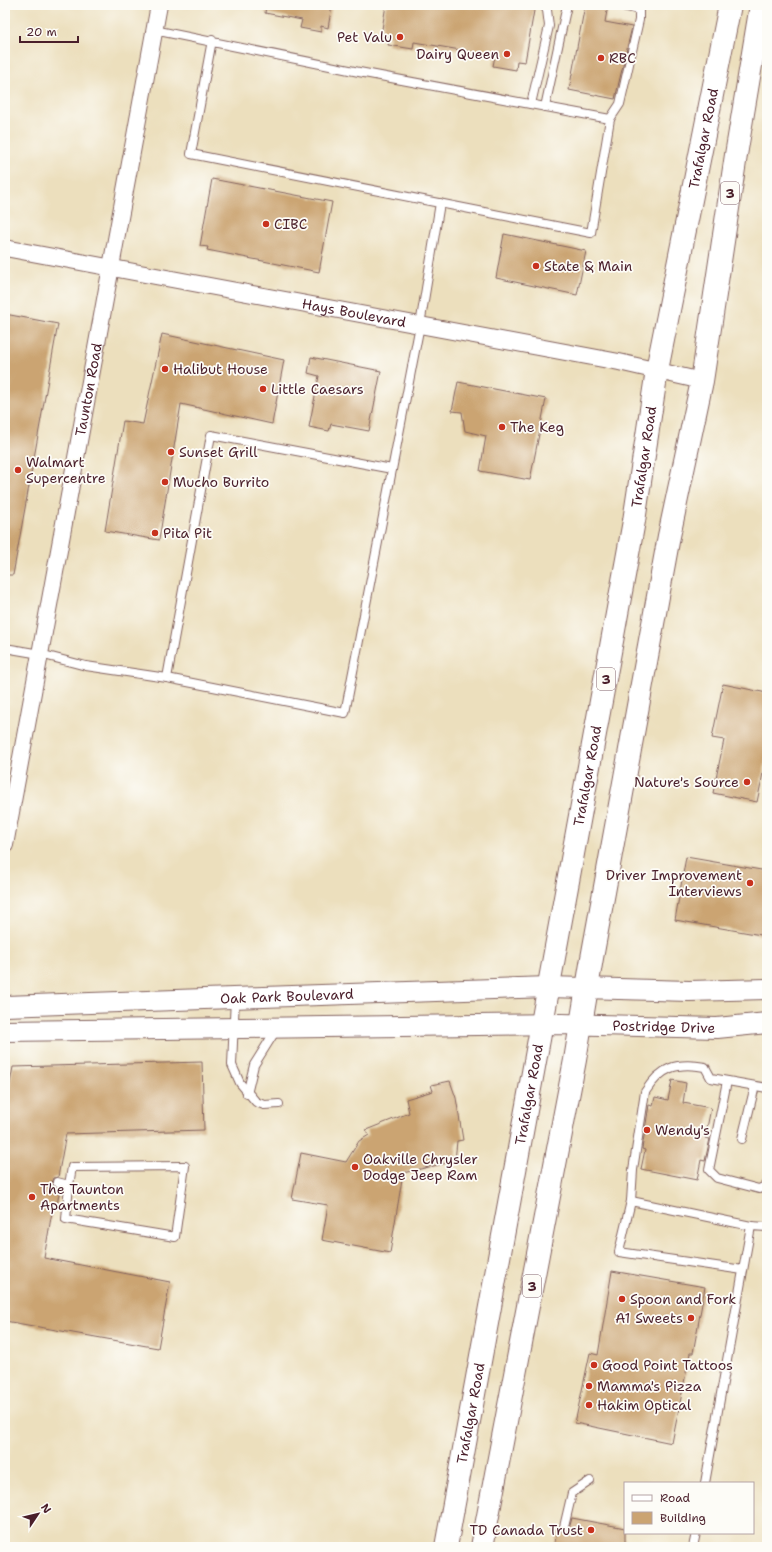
<svg xmlns="http://www.w3.org/2000/svg" width="772" height="1552" font-family="'Shantell Sans',sans-serif">
<rect width="100%" height="100%" fill="#fdfcf7"/>
<filter id="ink" filterUnits="userSpaceOnUse"><feTurbulence type="fractalNoise" baseFrequency=".025" numOctaves="2"/><feDisplacementMap in="SourceGraphic" scale="8" xChannelSelector="R" yChannelSelector="G"/><feConvolveMatrix kernelMatrix="1 2 1 2 8 2 1 2 1" color-interpolation-filters="sRGB"/></filter>
<filter id="wash" filterUnits="userSpaceOnUse"><feTurbulence type="fractalNoise" baseFrequency=".012" numOctaves="4" result="noise"/><feDisplacementMap in="SourceGraphic" scale="16" xChannelSelector="R" yChannelSelector="G"/><feGaussianBlur stdDeviation="0.9" result="paint"/><feColorMatrix in="noise" values="0 0 0 0 0 0 0 0 0 0 0 0 0 0 0 0 0 1.4 0 .05"/><feComposite in="paint" operator="in"/></filter>
<g filter="url(#wash)">
<rect width="100%" height="100%" fill="#ecdfbd"/>
<g id="blocks">
<g fill="#cba472">
<polygon points="266,5 332,5 328,28 321,26 321,32 300,28 302,20 265,13"/>
<polygon points="386,5 535,5 525,62 517,61 516,70 493,66 495,56 414,42 413,49 388,45 390,37 381,35"/>
<polygon points="585,5 608,5 605,22 632,27 615,99 569,90"/>
<polygon points="212,179 332,202 319,272 207,250 208,247 200,246"/>
<polygon points="504,234 586,251 577,295 496,278"/>
<polygon points="5,314 58,324 13,575 5,575"/>
<polygon points="162,334 284,360 272,424 181,404 159,540 105,531 123,421 143,424"/>
<polygon points="311,357 381,371 369,431 331,424 329,431 309,427 319,376 308,373"/>
<polygon points="458,382 546,399 530,480 480,471 486,436 465,431 462,412 452,411"/>
<polygon points="723,684 767,693 767,754 757,802 713,793 724,740 712,738"/>
<polygon points="686,857 767,871 767,936 675,920"/>
<polygon points="202,1062 204,1130 66,1134 58,1177 53,1178 52,1181 53,1186 60,1188 57,1205 53,1206 44,1258 170,1282 158,1348 5,1321 5,1110 13,1067"/>
<polygon points="672,1080 686,1083 683,1103 711,1108 705,1138 710,1139 705,1161 701,1160 697,1180 641,1169 645,1150 642,1149 649,1105 653,1106 655,1097 668,1100"/>
<polygon points="450,1081 456,1098 463,1140 457,1141 455,1161 403,1173 390,1253 322,1240 328,1205 292,1199 301,1153 346,1162 359,1141 369,1135 366,1130 409,1113 406,1099 433,1091 431,1085"/>
<polygon points="612,1271 705,1287 693,1353 690,1353 672,1443 575,1423 590,1353 598,1355"/>
<polygon points="572,1518 625,1528 625,1547 554,1547 558,1526 561,1531 566,1532 569,1529"/>
</g>
</g>
</g>
<g filter="url(#ink)">
<use href="#blocks" fill-opacity="0" stroke="#83625e" stroke-width="1"/>
<g fill="none" stroke-linecap="round" stroke-linejoin="round">
<defs>
<g id="service">
<polyline points="154,30 359,72 610,119 591,233 191,154 212,40"/>
<polyline points="531,104 549,26 547,10 543,5"/>
<polyline points="545,107 567,5"/>
<polyline points="610,119 620,104 639,20 639,10 618,5"/>
<polyline points="5,648 40,654 86,666 167,678 345,713 420,325 440,203"/>
<polyline points="167,678 211,435 392,469"/>
<polyline points="235,998 232,1065 240,1083 256,1102 264,1105 279,1104"/>
<polyline points="727,1081 709,1170 717,1178 759,1189 767,1185"/>
<polyline points="247,1094 254,1065 276,1030"/>
<polyline points="742,1139 755,1086"/>
<polyline points="57,1182 69,1185 72,1167 185,1166 175,1237 66,1219 69,1185"/>
<path d="M 631,1201 L 633,1170 L 645,1092 C 661,1067 676,1062 705,1067 L 711,1078 L 767,1088"/>
<polyline points="743,1270 619,1252 631,1201 751,1226"/>
<polyline points="705,1483 751,1226 767,1227"/>
<polyline points="564,1527 572,1493 590,1481"/>
<polyline points="693,1547 696,1533"/>
</g>
<g id="minor">
<path id="s1" d="M 5,248 L 619,362 L 702,381"/>
<path id="s2" d="M 5,845 L 159,5"/>
</g>
<g id="tertiary">
<path id="s3" d="M 5,1006 L 549,987 L 689,991 L 767,989"/>
<path id="s4" d="M 5,1031 L 561,1024 L 717,1028 L 767,1023"/>
</g>
<g id="primary">
<path id="s5" d="M 446,1547 L 634,521 L 657,370 L 730,5"/>
<polyline points="482,1547 575,1060 592,958 669,536 702,381 736,155 761,5"/>
</g>
</defs>
<use href="#service" stroke="#83625e" stroke-width="10"/>
<use href="#minor" stroke="#83625e" stroke-width="18"/>
<use href="#tertiary" stroke="#83625e" stroke-width="22"/>
<use href="#primary" stroke="#83625e" stroke-width="24"/>
<use href="#service" stroke="#fff" stroke-width="8"/>
<use href="#minor" stroke="#fff" stroke-width="16"/>
<use href="#tertiary" stroke="#fff" stroke-width="20"/>
<use href="#primary" stroke="#fff" stroke-width="22"/>
</g>
</g>
<g fill="#c8321e" stroke="#fdfcf7" stroke-width="1.5">
<circle cx="400" cy="37" r="4"/>
<circle cx="507" cy="54" r="4"/>
<circle cx="601" cy="58" r="4"/>
<circle cx="266" cy="224" r="4"/>
<circle cx="536" cy="266" r="4"/>
<circle cx="165" cy="369" r="4"/>
<circle cx="263" cy="389" r="4"/>
<circle cx="502" cy="427" r="4"/>
<circle cx="171" cy="452" r="4"/>
<circle cx="18" cy="470" r="4"/>
<circle cx="165" cy="482" r="4"/>
<circle cx="155" cy="533" r="4"/>
<circle cx="747" cy="782" r="4"/>
<circle cx="750" cy="883" r="4"/>
<circle cx="647" cy="1130" r="4"/>
<circle cx="355" cy="1167" r="4"/>
<circle cx="32" cy="1197" r="4"/>
<circle cx="622" cy="1299" r="4"/>
<circle cx="691" cy="1318" r="4"/>
<circle cx="594" cy="1365" r="4"/>
<circle cx="589" cy="1386" r="4"/>
<circle cx="589" cy="1405" r="4"/>
<circle cx="591" cy="1530" r="4"/>
</g>
<g text-anchor="middle" stroke-width="3.5" stroke-linejoin="round" paint-order="stroke">
<g fill="#fdfcf7" stroke="#806168" stroke-width="1">
<rect x="721" y="182" width="18" height="22" rx="3"/>
<rect x="597" y="668" width="18" height="22" rx="3"/>
<rect x="523" y="1275" width="18" height="22" rx="3"/>
</g>
<g font-size="13" font-weight="bold" fill="#4a1f2b">
<text x="730" y="198">3</text>
<text x="606" y="684">3</text>
<text x="532" y="1291">3</text>
</g>
<g font-size="14" fill="#4a1f2b" stroke="#fdfcf7" text-anchor="start">
<text x="392" y="42" text-anchor="end">Pet Valu</text>
<text x="499" y="59" text-anchor="end">Dairy Queen</text>
<text x="609" y="63">RBC</text>
<text x="274" y="229">CIBC</text>
<text x="544" y="271">State &amp; Main</text>
<text x="173" y="374">Halibut House</text>
<text x="271" y="394">Little Caesars</text>
<text x="510" y="432">The Keg</text>
<text x="179" y="457">Sunset Grill</text>
<text x="26" y="467">Walmart<tspan x="26" dy="16">Supercentre</tspan></text>
<text x="173" y="487">Mucho Burrito</text>
<text x="163" y="538">Pita Pit</text>
<text x="739" y="787" text-anchor="end">Nature's Source</text>
<text x="742" y="880" text-anchor="end">Driver Improvement<tspan x="742" dy="16">Interviews</tspan></text>
<text x="655" y="1135">Wendy's</text>
<text x="363" y="1164">Oakville Chrysler<tspan x="363" dy="16">Dodge Jeep Ram</tspan></text>
<text x="40" y="1194">The Taunton<tspan x="40" dy="16">Apartments</tspan></text>
<text x="630" y="1304">Spoon and Fork</text>
<text x="683" y="1323" text-anchor="end">A1 Sweets</text>
<text x="602" y="1370">Good Point Tattoos</text>
<text x="597" y="1391">Mamma's Pizza</text>
<text x="597" y="1410">Hakim Optical</text>
<text x="583" y="1535" text-anchor="end">TD Canada Trust</text>
</g>
<g font-size="14" fill="#4a1f2b" stroke="#fdfcf7">
<text dy="5" stroke="none"><textPath href="#s5" startOffset="1432">Trafalgar Road</textPath></text>
<text dy="5" stroke="none"><textPath href="#s1" startOffset="355">Hays Boulevard</textPath></text>
<text dy="5" stroke="none"><textPath href="#s2" startOffset="463">Taunton Road</textPath></text>
<text dy="5" stroke="none"><textPath href="#s5" startOffset="1108">Trafalgar Road</textPath></text>
<text dy="5" stroke="none"><textPath href="#s5" startOffset="784">Trafalgar Road</textPath></text>
<text dy="5" stroke="none"><textPath href="#s3" startOffset="282">Oak Park Boulevard</textPath></text>
<text dy="5" stroke="none"><textPath href="#s4" startOffset="659">Postridge Drive</textPath></text>
<text dy="5" stroke="none"><textPath href="#s5" startOffset="460">Trafalgar Road</textPath></text>
<text dy="5" stroke="none"><textPath href="#s5" startOffset="136">Trafalgar Road</textPath></text>
</g>
</g>
<rect width="772" height="1552" fill="none" stroke="#fdfcf7" stroke-width="20"/>
<rect x="624" y="1482" width="130" height="52" fill="#fdfcf7" stroke="#b5a4a5"/>
<rect x="632" y="1495" width="20" height="6" fill="#ffffff" stroke="#b5a4a5"/>
<text x="660" y="1502" font-size="12" fill="#4a1f2b">Road</text>
<rect x="632" y="1512" width="20" height="12" fill="#cba472" stroke="#b5a4a5"/>
<text x="660" y="1522" font-size="12" fill="#4a1f2b">Building</text>
<g transform="translate(38 1514) rotate(55)" stroke="#fdfcf7" stroke-width="3" paint-order="stroke">
<path d="M0-3L7 15L0 10L-7 15Z" fill="#4a1f2b"/>
<text y="-6" font-size="11" font-weight="bold" text-anchor="middle" fill="#4a1f2b">N</text>
</g>
<path d="M20 36v6h58v-6" fill="none" stroke="#4a1f2b" stroke-width="2"/>
<text x="26" y="36" font-size="12" fill="#4a1f2b" stroke="#fdfcf7" stroke-width="3" paint-order="stroke">20 m</text>
</svg>
